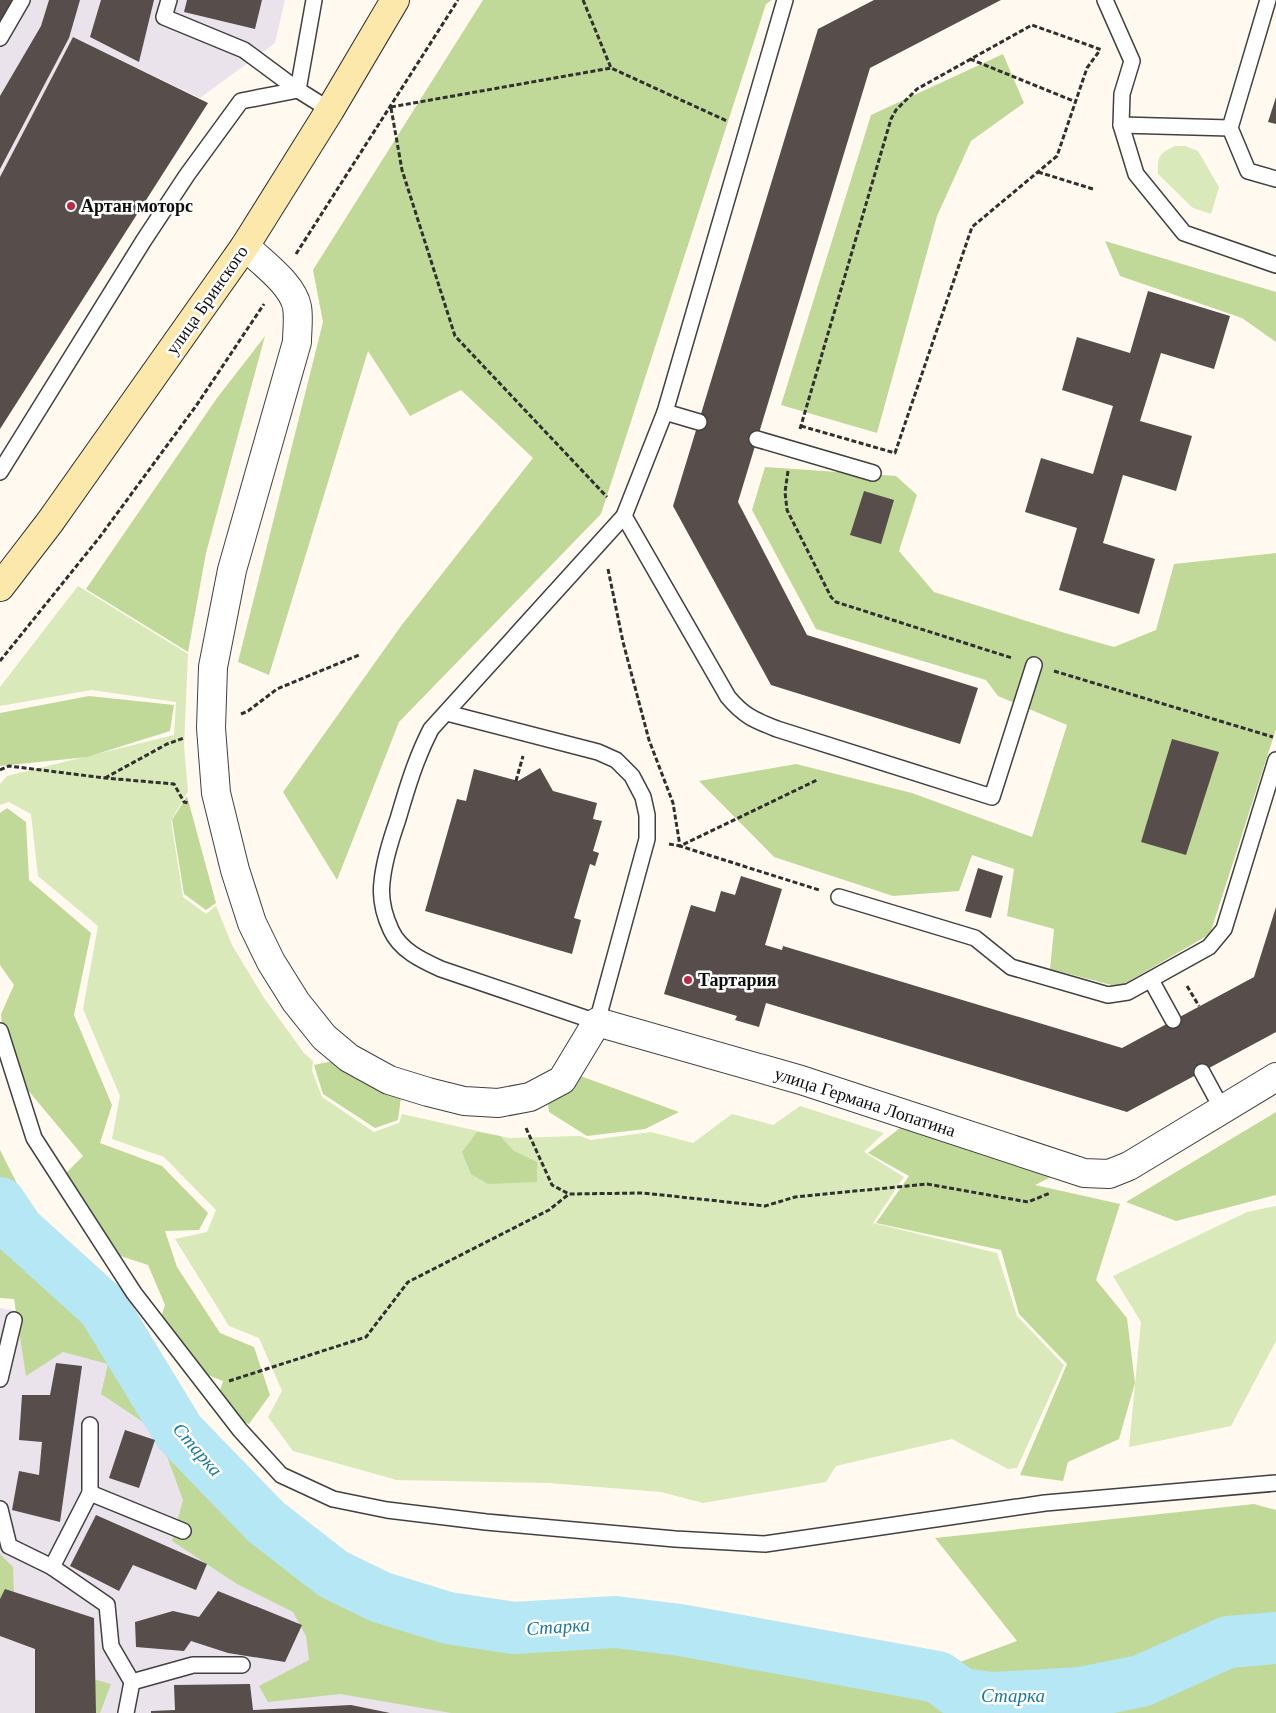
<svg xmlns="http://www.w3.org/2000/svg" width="1276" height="1713" font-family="'Times New Roman',serif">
<rect width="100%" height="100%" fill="#fff9ef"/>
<g fill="#eae3ec">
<polygon points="0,0 285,0 275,43 200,98 73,37 0,177"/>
<polygon points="0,1308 85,1324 291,1574 691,1713 0,1713"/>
</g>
<g fill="#d9e9b9">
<path d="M 1175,146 L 1185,146 L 1198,151 L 1219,187 L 1211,214 L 1193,208 L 1158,174 C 1157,157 1159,153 1175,146 Z"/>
<polygon points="78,586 188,654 184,746 188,791 171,821 183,897 206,914 216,906 232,945 264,998 304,1053 313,1061 312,1071 322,1097 374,1132 399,1123 402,1114 509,1138 580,1136 591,1140 651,1132 693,1143 732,1114 773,1125 800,1106 884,1133 864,1152 904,1177 873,1223 997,1253 1017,1316 1064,1365 1017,1468 1008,1469 952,1439 836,1466 826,1482 703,1503 661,1492 549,1483 397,1480 293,1451 268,1417 282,1391 259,1338 229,1326 175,1239 207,1232 216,1210 164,1157 112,1139 120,1096 83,1009 98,926 38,876 31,814 9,802 0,805 0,784 7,776 174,735 176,702 91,690 0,706 0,687"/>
<polygon points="1276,1206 1276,1341 1231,1426 1129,1447 1141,1322 1113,1276 1247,1212"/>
</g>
<g fill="#c0d999">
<polygon points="483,0 772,0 766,4 601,514 399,722 337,880 283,792 401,626 533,458 461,390 410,416 368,351 269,675 238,662 323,322 313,270"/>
<polygon points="1003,54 1024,103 971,141 937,216 877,433 781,405 871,115"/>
<polygon points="1105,241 1276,292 1276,342 1242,318 1120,276"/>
<polygon points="265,336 206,553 188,652 86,589 217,398"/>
<polygon points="765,467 896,476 917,495 899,551 934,592 1065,633 1114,647 1156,630 1174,564 1276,553 1276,729 1210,934 1119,987 1050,969 1054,929 1007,916 1014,869 972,855 959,891 893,896 774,857 699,781 796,764 912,793 1032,837 1067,725 998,696 986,680 816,629 752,510"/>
<polygon points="89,696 174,705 170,731 87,757 0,766 0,713"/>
<polygon points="187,796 216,903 206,910 184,894 172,820"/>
<polygon points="7,808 26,822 29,880 91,933 74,1015 112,1105 100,1143 162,1166 208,1213 199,1230 165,1231 177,1267 220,1333 254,1347 270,1395 249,1424 214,1409 223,1381 180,1364 157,1329 165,1305 148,1265 102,1250 63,1176 83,1156 6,1064 1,1014 14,985 0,965 0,813"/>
<polygon points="343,1059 402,1090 398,1120 375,1128 323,1094 314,1065"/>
<polygon points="575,1074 679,1112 645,1129 587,1136 549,1112 545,1082"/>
<polygon points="1276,1112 1276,1195 1176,1221 1126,1202"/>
<polygon points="909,1121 1083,1161 1035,1185 1120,1204 1096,1280 1127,1318 1135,1383 1119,1439 1068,1462 1063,1481 1020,1475 1067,1364 1019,1314 1001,1250 876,1223 909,1176 868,1153"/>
<polygon points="477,1132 500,1136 514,1151 537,1162 537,1182 488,1184 471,1174 462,1152"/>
<polygon points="0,1150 34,1217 107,1327 138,1385 202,1442 246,1485 314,1541 360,1565 409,1581 490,1618 671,1606 903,1655 960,1662 1017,1641 935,1538 1254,1504 1276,1510 1276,1713 451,1713 340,1694 268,1702 259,1686 309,1660 306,1636 293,1612 237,1584 172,1541 183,1500 158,1432 101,1394 108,1364 63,1352 26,1376 14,1299 0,1298"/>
<polygon points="0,1554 13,1567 15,1619 0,1628"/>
<polygon points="79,1675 111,1684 100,1713 60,1713"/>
</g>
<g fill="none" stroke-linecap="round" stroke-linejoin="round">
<polyline stroke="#b5e7f5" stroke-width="52" points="0,1203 18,1230 103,1307 179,1432 266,1522 333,1574 380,1597 448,1618 514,1628 615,1622 680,1630 938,1677 961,1694 993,1698 1081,1693 1141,1681 1228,1642 1276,1638"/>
</g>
<g fill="#574d4a">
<polygon points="0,0 14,0 0,24"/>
<polygon points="49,0 80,0 69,38 0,169 0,96 41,26"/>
<polygon points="101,0 154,0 139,62 90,37"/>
<polygon points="187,0 262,0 255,29 184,12"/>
<polygon points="874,0 1001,0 870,68 738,502 807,635 978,688 960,744 771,685 673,506 818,29"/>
<polygon points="73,37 208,103 0,429 0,177"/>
<polygon points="1276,97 1276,124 1268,122"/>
<polygon points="1148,291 1230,316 1214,369 1161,353 1140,421 1192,436 1176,491 1123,475 1103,543 1155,559 1139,614 1059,590 1077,528 1025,512 1041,458 1093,474 1113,406 1062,390 1077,337 1130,353"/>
<polygon points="864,491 894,500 881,544 850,535"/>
<polygon points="1172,739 1219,752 1186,855 1141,842"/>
<polygon points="540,768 553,791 597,803 593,819 602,821 593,851 599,853 595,866 590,864 574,918 581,920 572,954 425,911 457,799 466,801 474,769 518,781"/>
<polygon points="978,868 1003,876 991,918 965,911"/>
<polygon points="741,876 782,889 765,945 782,950 783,946 1122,1048 1254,977 1276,907 1276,1032 1127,1112 766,1003 759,1027 735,1020 737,1016 664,994 691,905 715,912 721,891 735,895"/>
<polygon points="56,1363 82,1366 60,1522 12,1510 19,1471 39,1475 42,1442 19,1440 22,1395 50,1395"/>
<polygon points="125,1430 155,1440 139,1488 109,1478"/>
<polygon points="96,1515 207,1564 196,1590 133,1565 119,1591 70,1566"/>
<polygon points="5,1589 94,1618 96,1713 35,1713 35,1649 0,1636 0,1599"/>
<polygon points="218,1591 302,1625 285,1662 228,1653 191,1641 184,1651 136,1647 135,1622 173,1611 199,1617"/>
<polygon points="250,1684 253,1710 351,1705 390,1713 151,1713 151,1711 175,1710 174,1685"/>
</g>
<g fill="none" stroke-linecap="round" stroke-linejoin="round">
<defs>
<g id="service">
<polyline points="169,0 164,17 244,50 298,90 330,110"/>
<polyline points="1105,0 1132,61 1122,94 1121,125 1136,174 1184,233 1276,265"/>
<polyline points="1268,0 1230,128 1248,171 1276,179"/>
<polyline points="0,38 22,0"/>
<polyline points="298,90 314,0"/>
<polyline points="1121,125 1230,128"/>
<polyline points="665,412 699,422"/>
<polyline points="757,439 873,473"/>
<polyline points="0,472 144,240 187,175 241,101 298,90"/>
<path d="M 624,516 L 728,697 C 744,716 754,720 777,729 L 992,797 L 1034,665"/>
<path d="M 447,713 L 598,752 L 616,760 L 632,776 L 643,797 L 647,815 L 647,839 L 597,1022 L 441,969 C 421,960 400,950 391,930 C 384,915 380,898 382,882 C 384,860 391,839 398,819 C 407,788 416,758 431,729 L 624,516 L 665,412 L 785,0"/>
<polyline points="839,897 975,938 1011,967 1108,995 1128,992 1209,947 1224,929 1276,760"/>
<polyline points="1151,980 1173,1020"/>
<polyline points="0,1031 34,1138 134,1293 240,1430 281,1475 333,1499 387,1510 486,1522 675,1539 765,1544 1045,1503 1276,1483"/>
<polyline points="1202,1072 1222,1109"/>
<polyline points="0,1379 14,1320"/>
<polyline points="90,1493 90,1425"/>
<polyline points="0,1509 9,1546 52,1567 107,1605 111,1646 132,1682"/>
<polyline points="52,1567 90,1493 183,1531"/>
<polyline points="126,1713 132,1682 193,1665 242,1665"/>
</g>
<path id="minor" d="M 245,246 C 261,262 293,284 297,307 C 299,318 297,331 297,342 L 232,570 L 213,667 L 211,728 L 216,793 L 235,870 L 252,923 L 271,962 L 296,1002 L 324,1037 L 349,1058 L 389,1080 L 428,1092 L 464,1101 L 498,1103 L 530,1097 L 562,1080 L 597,1022 L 801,1080 L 1084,1173 L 1109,1174 L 1129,1166 L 1276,1077"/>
<polyline id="secondary" points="0,587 50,522 245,246 330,110 395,0"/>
</defs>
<use href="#service" stroke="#414141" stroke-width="18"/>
<use href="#minor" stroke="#414141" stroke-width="30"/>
<use href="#secondary" stroke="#303030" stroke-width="30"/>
<g stroke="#303030" stroke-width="3" stroke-dasharray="5 2.5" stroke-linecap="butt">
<polyline points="583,0 611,68 727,121"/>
<polyline points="970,59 1076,102"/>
<polyline points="391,107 611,68"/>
<polyline points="391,108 402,170 455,336 607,497"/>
<polyline points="1038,172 1093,189"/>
<polyline points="296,254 458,0"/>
<polyline points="801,426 895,453 972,227 1057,156 1087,68 1100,50"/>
<polyline points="800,429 891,119 896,110 917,89 1032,25 1102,50"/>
<polyline points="788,471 785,492 787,510 831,597 836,602 1012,658"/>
<polyline points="608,569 623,642 649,740 673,803 680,846 819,890"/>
<polyline points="0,661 99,538 196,406 264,304"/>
<polyline points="1054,671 1273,737"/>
<polyline points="241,714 248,711 277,689 359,655"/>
<polyline points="0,770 9,766 105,778 174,784 184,802 189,803"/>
<polyline points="105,778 167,744 184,738"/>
<polyline points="516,781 523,756"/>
<polyline points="669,844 680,846 817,780"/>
<polyline points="1187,986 1199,1006"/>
<polyline points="526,1128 552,1185 569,1194 643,1193 765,1206 795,1197 927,1184 1028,1202 1050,1193"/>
<polyline points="229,1381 366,1337 408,1282 549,1210 569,1194"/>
</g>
<use href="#service" stroke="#fff" stroke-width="15"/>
<use href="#minor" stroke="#fff" stroke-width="28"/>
<use href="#secondary" stroke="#fde8ac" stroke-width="28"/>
</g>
<g fill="#bc2846" stroke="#fff" stroke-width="2">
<circle cx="71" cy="206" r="5"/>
<circle cx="688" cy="980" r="5"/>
</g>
<g text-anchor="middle" stroke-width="5" stroke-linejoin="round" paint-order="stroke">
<g font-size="18" font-weight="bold" fill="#0e0e0e" stroke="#fff" text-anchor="start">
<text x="81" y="212">Артан моторс</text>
<text x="698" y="986">Тартария</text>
</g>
<g font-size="18" fill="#0e0e0e" stroke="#fff">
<text transform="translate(207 300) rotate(-55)" y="6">улица Бринского</text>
<text transform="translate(865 1102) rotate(18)" y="6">улица Германа Лопатина</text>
</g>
<g font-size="19" font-style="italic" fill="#19789e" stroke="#fff">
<text transform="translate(198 1449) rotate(49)" y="7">Старка</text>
<text transform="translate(558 1626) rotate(-4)" y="7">Старка</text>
<text x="1013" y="1702">Старка</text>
</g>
</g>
</svg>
